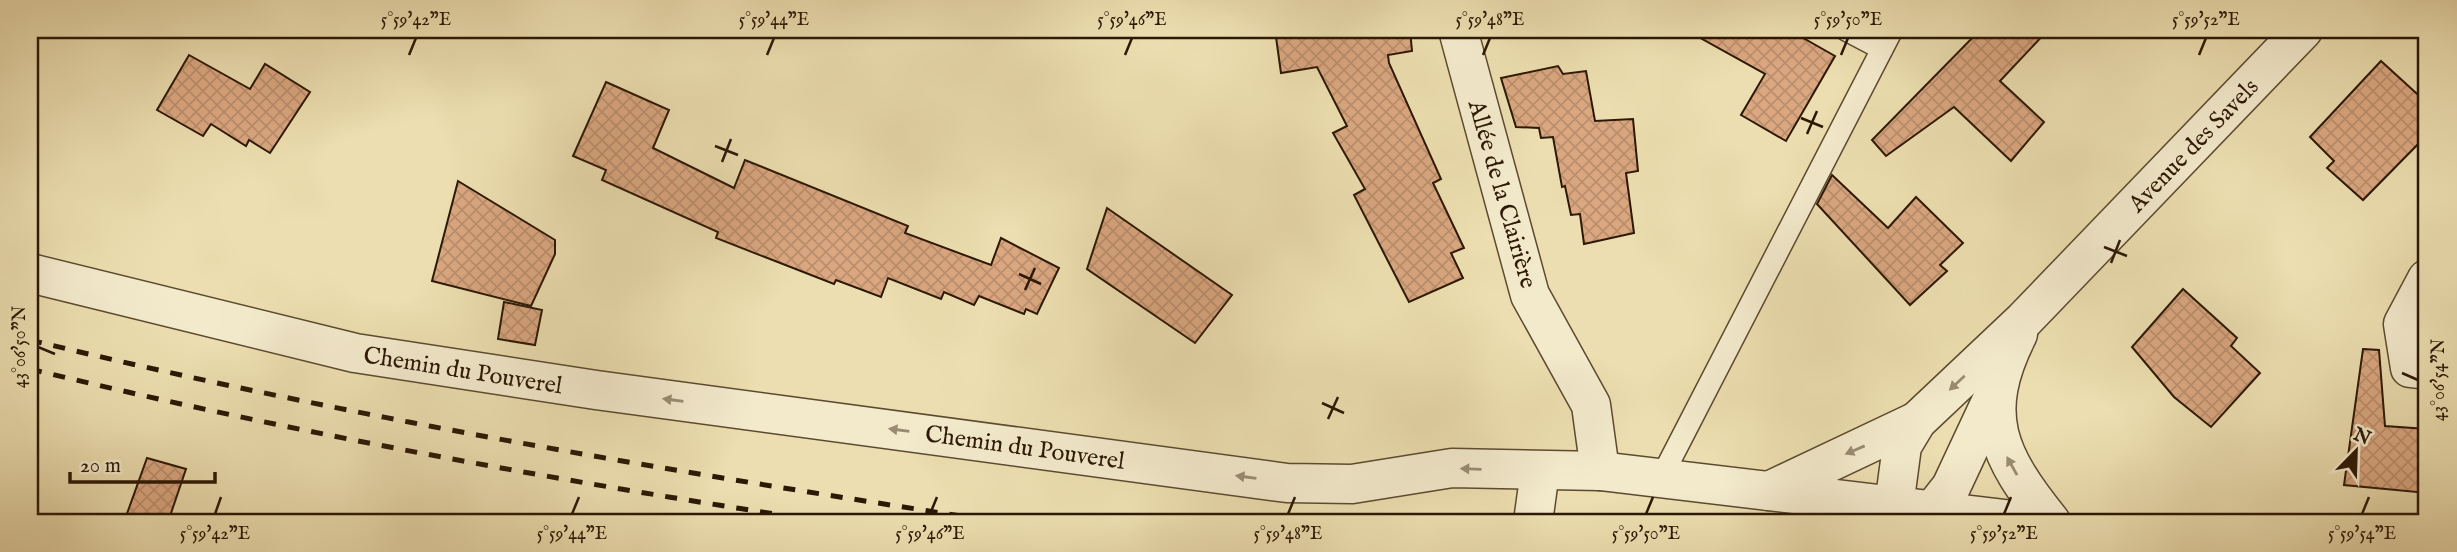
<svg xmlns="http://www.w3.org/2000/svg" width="2457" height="552" font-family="'IM FELL English',serif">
<defs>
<pattern id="building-cross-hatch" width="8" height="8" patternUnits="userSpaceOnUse" patternTransform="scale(1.75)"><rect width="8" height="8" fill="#daa780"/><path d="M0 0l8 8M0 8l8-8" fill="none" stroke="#bb8f6d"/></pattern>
</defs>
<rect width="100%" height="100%" fill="#ecdeb0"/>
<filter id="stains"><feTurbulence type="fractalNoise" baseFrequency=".00286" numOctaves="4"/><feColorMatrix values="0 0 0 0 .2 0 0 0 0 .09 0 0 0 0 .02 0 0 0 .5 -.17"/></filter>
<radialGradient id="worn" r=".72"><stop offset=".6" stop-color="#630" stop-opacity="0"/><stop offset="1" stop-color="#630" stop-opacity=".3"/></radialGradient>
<g fill="url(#building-cross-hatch)" stroke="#2c1805" stroke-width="2">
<polygon points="1275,30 1410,30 1412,51 1388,55 1389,63 1441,179 1433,183 1464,248 1451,253 1463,278 1409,302 1354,195 1365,189 1333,133 1347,126 1317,67 1281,73"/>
<polygon points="1686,30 1789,30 1835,56 1786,141 1741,115 1765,74"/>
<polygon points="1980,30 2048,30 2000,81 2044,122 2011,161 1954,107 1886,156 1872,140"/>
<polygon points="189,55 250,89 265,64 310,92 270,153 249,140 246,146 211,124 203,136 157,110"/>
<polygon points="2381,61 2427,103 2427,135 2363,200 2327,168 2334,161 2310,137"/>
<polygon points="1558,66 1563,74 1586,71 1595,121 1633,119 1638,171 1626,173 1634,233 1584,244 1580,214 1571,215 1565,186 1562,187 1553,137 1541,138 1539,128 1516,127 1501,78"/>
<polygon points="606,82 669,110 653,148 734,188 745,160 908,226 905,233 991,265 1001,238 1059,268 1037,314 1026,309 1024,314 979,296 974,305 944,292 941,299 888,278 881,297 836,280 834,284 716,238 718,232 602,180 606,170 573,156"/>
<polygon points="1832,175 1888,228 1916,197 1963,243 1940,265 1947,271 1910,305 1817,204"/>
<polygon points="458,181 555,240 555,254 531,306 432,281"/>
<polygon points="1107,208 1232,295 1195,343 1087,269"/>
<polygon points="2183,289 2237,338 2231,346 2260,373 2211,427 2174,397 2132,347"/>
<polygon points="504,302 542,310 535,345 498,339"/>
<polygon points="2363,349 2379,350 2385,426 2427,429 2427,493 2344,485"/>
<polygon points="147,458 186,469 168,522 124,522"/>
</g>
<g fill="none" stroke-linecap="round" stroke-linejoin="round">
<defs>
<g id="service">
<polyline points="1846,30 1882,49"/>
<polyline points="1662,476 1892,30"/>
</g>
<g id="minor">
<polyline points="1458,30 1530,295 1591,405 1600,471"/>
<polyline points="30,273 355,353 596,390 1287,483 1352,484 1452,468 1600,471 2030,522"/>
<polyline points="2427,279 2403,324 2410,368 2427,370"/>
<path d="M 2018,334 C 1977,415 1998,456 2051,522"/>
<polyline points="1769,491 1917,421"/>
<polyline points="1894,506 1902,446 1917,421 2024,320 2303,30"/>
<polyline points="1932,511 1951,487 1995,393"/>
<polyline points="1533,522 1540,471"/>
</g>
</defs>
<use href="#service" stroke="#5c4a30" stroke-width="24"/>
<use href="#minor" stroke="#5c4a30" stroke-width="41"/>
<use href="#service" stroke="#f3eacc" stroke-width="21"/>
<use href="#minor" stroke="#f3eacc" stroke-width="38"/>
<g stroke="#2c1805" stroke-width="5" stroke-dasharray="12 12" stroke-linecap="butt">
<path d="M 30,340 C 350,418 674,472 1000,522"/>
<path d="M 30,369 C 293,433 559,481 826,522"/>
</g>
</g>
<defs><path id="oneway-solid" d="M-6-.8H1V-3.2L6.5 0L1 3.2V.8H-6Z" transform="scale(1.75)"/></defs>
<g fill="#998c72">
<use href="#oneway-solid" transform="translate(1957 383) rotate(137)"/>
<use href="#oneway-solid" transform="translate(673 400) rotate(-172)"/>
<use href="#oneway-solid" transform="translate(899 430) rotate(-172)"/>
<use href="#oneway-solid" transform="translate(1855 450) rotate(157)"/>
<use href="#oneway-solid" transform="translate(2012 466) rotate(-119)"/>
<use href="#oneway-solid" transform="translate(1471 469) rotate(-178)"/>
<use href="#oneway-solid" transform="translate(1246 477) rotate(-172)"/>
</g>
<path fill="none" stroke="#2c1805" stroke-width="2.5" d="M 409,55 L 416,38M 767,55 L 774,38M 1125,55 L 1132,38M 1483,55 L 1490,38M 1841,55 L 1848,38M 2199,55 L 2206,38M 1801,118 L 1823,127M 1807,134 L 1817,111M 715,146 L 738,155M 722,162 L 731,139M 2104,247 L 2127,256M 2111,263 L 2120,240M 1019,274 L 1041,284M 1025,290 L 1035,268M 38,347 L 55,354M 2402,373 L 2418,380M 1322,403 L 1344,413M 1328,419 L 1338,397M 215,514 L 221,497M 572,514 L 579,497M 930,514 L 937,497M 1288,514 L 1295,497M 1646,514 L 1653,497M 2004,514 L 2011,497M 2362,514 L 2369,497"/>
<g text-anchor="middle" stroke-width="6" stroke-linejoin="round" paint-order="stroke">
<g font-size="24" fill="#2c1805" stroke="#f3eacc">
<text transform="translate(2193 145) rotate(-46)" y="8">Avenue des Savels</text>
<text transform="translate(1503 194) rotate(74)" y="8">Allée de la Clairière</text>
<text transform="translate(463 370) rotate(9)" y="8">Chemin du Pouverel</text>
<text transform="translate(1025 447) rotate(8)" y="8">Chemin du Pouverel</text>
</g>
</g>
<rect width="2457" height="552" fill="none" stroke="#ecdeb0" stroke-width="77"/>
<g transform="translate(2356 451) rotate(23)" stroke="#f3eacc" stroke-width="5" paint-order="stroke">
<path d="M0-5L12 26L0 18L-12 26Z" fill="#2c1805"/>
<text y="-10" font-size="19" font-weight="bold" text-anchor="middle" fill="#2c1805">N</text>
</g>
<path d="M70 472v10h145v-10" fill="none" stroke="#2c1805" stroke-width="3.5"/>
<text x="80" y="472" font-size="21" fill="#2c1805" stroke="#f3eacc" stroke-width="5" paint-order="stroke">20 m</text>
<rect x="38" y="38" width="2380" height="476" fill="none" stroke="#2c1805" stroke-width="2.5"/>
<g font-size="18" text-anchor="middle" fill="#2c1805">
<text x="416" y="25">5°59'42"E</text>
<text x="774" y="25">5°59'44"E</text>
<text x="1132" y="25">5°59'46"E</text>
<text x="1490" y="25">5°59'48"E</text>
<text x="1848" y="25">5°59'50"E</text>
<text x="2206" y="25">5°59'52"E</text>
<text transform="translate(19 347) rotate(-90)" y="6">43°06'50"N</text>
<text transform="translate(2438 380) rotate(-90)" y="6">43°06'54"N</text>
<text x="215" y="539">5°59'42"E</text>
<text x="572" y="539">5°59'44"E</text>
<text x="930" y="539">5°59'46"E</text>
<text x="1288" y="539">5°59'48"E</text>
<text x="1646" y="539">5°59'50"E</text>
<text x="2004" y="539">5°59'52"E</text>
<text x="2362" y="539">5°59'54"E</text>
</g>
<rect width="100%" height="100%" filter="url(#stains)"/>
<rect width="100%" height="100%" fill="url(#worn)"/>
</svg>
